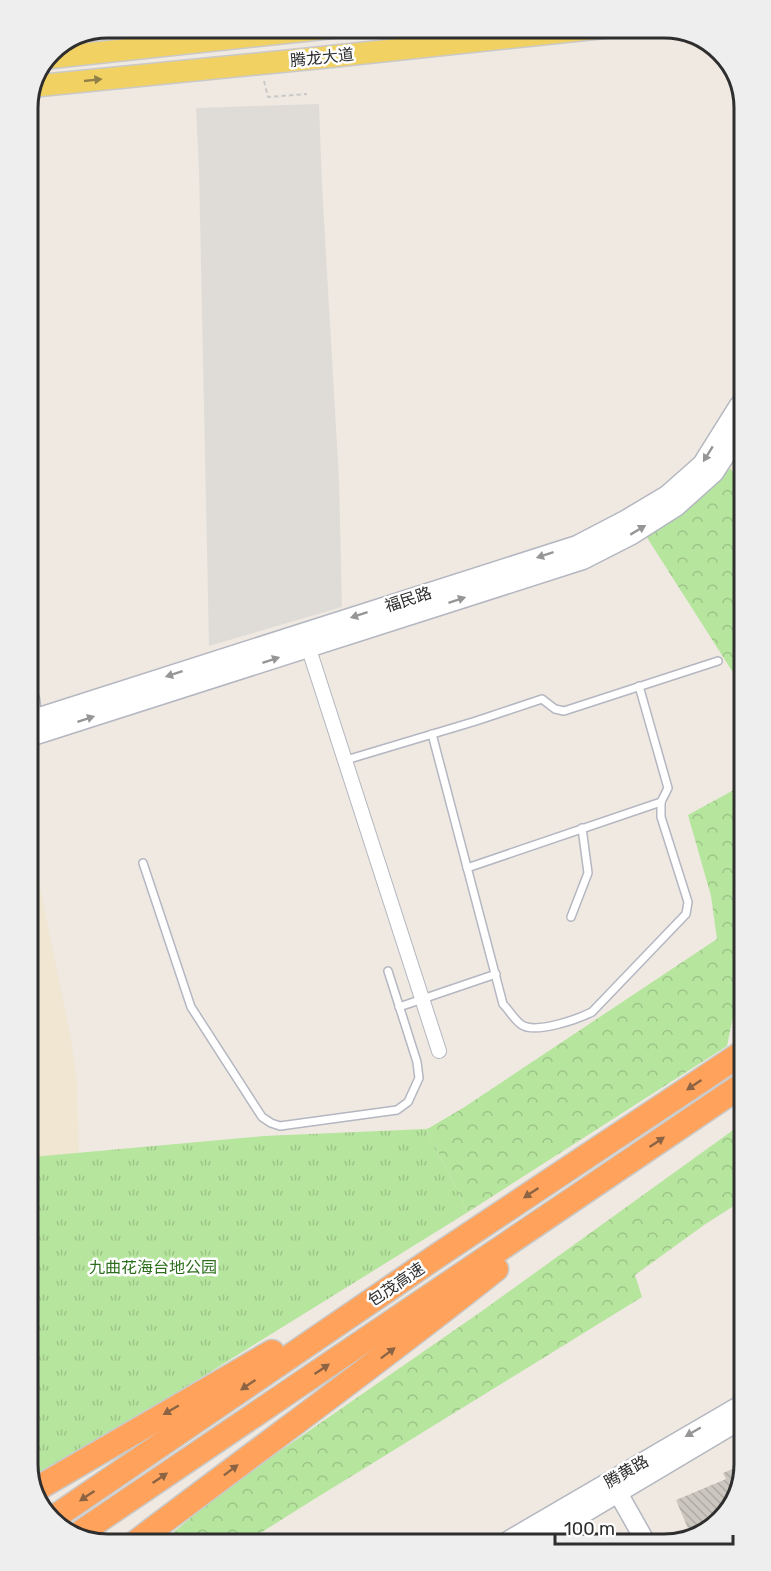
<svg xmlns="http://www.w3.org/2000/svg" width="771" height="1571" font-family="Rubik,'Noto Sans SC',sans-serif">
<defs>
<pattern id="forest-crowns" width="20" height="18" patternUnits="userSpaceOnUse" patternTransform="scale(1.5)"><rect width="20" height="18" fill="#b6e59e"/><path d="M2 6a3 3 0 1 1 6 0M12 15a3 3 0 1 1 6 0" fill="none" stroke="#9dc588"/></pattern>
<pattern id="park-tufts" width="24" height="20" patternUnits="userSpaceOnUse" patternTransform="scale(1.5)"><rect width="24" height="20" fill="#b6e59e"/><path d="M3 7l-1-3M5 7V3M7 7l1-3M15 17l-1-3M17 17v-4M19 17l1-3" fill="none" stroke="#9dc588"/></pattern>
<pattern id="building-back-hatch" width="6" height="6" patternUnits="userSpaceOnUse" patternTransform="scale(1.5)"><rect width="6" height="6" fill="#cbc7bf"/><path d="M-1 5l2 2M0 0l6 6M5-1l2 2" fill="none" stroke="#afaba4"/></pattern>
</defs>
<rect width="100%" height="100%" fill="#efe9e1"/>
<g fill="#f0e6d1">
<polygon points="740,451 740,483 730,468"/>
<polygon points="30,839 71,1039 77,1085 79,1154 32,1157"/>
</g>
<g fill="url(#forest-crowns)">
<polygon points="730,468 740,483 741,685 646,536 683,513 708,492"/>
<polygon points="741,786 742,973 727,1046 468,1212 426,1129 429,1128 463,1108 717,939 711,896 688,815"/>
<polygon points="743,1123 743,1200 704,1225 635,1275 642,1297 308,1503 254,1537 257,1542 161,1543 221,1492 482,1311"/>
</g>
<polygon fill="url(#park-tufts)" points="426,1129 468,1212 33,1482 32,1157 264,1136"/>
<polygon fill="#dfdcd8" points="319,104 322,185 339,479 342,607 209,646 199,171 196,108"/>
<polygon fill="url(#building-back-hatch)" points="740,1466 742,1471 730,1509 692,1538 676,1500 726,1479 723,1473"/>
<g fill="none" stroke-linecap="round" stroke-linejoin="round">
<defs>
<g id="lane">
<path d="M 432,734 L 503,1004 C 509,1010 515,1021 522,1025 C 536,1034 578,1019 592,1012 L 686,914 L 688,902 L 661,817 L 661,802 L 668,788 L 639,686"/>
<polyline points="346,760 476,721 542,699 555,709 564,711 718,661"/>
<polyline points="143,863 191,1007 262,1117 271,1123 280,1126 397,1110 408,1102 419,1078 417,1062 388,971"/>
<polyline points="467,868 661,802"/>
<polyline points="571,917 588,873 582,828"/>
<polyline points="399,1007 496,974"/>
</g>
<polyline id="street" points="306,640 439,1051"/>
<g id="secondary">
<polyline points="30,699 33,731"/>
<polyline points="30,720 577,545 625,520 667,495 702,464 739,405"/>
<polyline points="30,737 583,560 632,535 676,507 714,473 740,433"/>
<polyline points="613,1484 644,1539"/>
<polyline points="509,1540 744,1403"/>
<polyline points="539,1540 744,1418"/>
</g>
<g id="primary">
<polyline points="47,58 338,27"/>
<polyline points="35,86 317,58 609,27"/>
</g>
<g id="highway">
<polyline points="33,1491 272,1352"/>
<polyline points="52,1519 440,1254 742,1053"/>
<polyline points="77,1535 742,1085"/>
<path d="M 135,1543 C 255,1452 378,1363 496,1269"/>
</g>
</defs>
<use href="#lane" stroke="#b4b7c1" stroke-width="10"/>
<use href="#street" stroke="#b4b7c1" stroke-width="16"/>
<use href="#secondary" stroke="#b4b7c1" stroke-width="21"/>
<use href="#primary" stroke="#c9c9c9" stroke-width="24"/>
<use href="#highway" stroke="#c9c9c9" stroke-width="27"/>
<polyline stroke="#c9c9c9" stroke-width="2" stroke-dasharray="4.5 3" stroke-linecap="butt" points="264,81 268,97 307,94"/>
<use href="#lane" stroke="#fff" stroke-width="7"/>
<use href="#street" stroke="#fff" stroke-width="14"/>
<use href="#secondary" stroke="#fff" stroke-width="18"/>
<use href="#primary" stroke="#f2d163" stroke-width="21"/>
<use href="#highway" stroke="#ffa35c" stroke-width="24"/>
</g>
<defs><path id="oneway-solid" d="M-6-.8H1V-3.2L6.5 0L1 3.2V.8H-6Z" transform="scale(1.5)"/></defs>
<use fill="#908048" href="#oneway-solid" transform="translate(93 80) rotate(-6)"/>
<g fill="#969696">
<use href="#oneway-solid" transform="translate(708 454) rotate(122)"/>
<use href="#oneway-solid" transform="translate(638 530) rotate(-31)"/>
<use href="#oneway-solid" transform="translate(545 555) rotate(162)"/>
<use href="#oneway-solid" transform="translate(457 600) rotate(-18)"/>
<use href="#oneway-solid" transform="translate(359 615) rotate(162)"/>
<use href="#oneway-solid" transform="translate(271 660) rotate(-18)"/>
<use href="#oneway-solid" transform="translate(174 674) rotate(162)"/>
<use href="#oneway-solid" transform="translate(86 719) rotate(-18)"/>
<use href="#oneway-solid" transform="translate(693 1432) rotate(150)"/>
</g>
<g fill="#8c6343">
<use href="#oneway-solid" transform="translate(694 1085) rotate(146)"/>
<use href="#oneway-solid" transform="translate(657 1142) rotate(-34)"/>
<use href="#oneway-solid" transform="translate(531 1193) rotate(146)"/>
<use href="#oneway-solid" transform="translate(388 1353) rotate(-37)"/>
<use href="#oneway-solid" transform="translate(322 1369) rotate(-34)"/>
<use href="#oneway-solid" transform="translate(248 1385) rotate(146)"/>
<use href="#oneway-solid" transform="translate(171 1410) rotate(150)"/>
<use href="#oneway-solid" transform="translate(231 1470) rotate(-37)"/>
<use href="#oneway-solid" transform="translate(160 1478) rotate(-34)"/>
<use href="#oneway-solid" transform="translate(87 1496) rotate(146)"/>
</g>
<g text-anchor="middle" stroke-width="5" stroke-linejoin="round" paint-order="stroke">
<g font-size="16" fill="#2e2e2e" stroke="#fff">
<text transform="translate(322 57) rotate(-6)" y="6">腾龙大道</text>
<text transform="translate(408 599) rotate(-18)" y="6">福民路</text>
<text transform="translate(396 1284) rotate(-34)" y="6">包茂高速</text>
<text transform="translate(626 1471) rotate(-30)" y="6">腾黄路</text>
</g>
<g font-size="16" fill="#2c6e1b" stroke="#fff">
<text x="153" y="1273">九曲花海台地公园</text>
</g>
</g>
<path d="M0 0H771V1571H0ZM108 38H664A70 70 0 0 1 734 108V1464A70 70 0 0 1 664 1534H108A70 70 0 0 1 38 1464V108A70 70 0 0 1 108 38Z" fill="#eee" fill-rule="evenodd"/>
<path fill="none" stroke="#2e2e2e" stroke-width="3" d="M108 38H664A70 70 0 0 1 734 108V1464A70 70 0 0 1 664 1534H108A70 70 0 0 1 38 1464V108A70 70 0 0 1 108 38Z"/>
<path d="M555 1535v9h178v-9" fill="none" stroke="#2e2e2e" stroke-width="3"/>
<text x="564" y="1535" font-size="18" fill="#2e2e2e" stroke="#ffffff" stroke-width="4.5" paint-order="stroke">100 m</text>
</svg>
